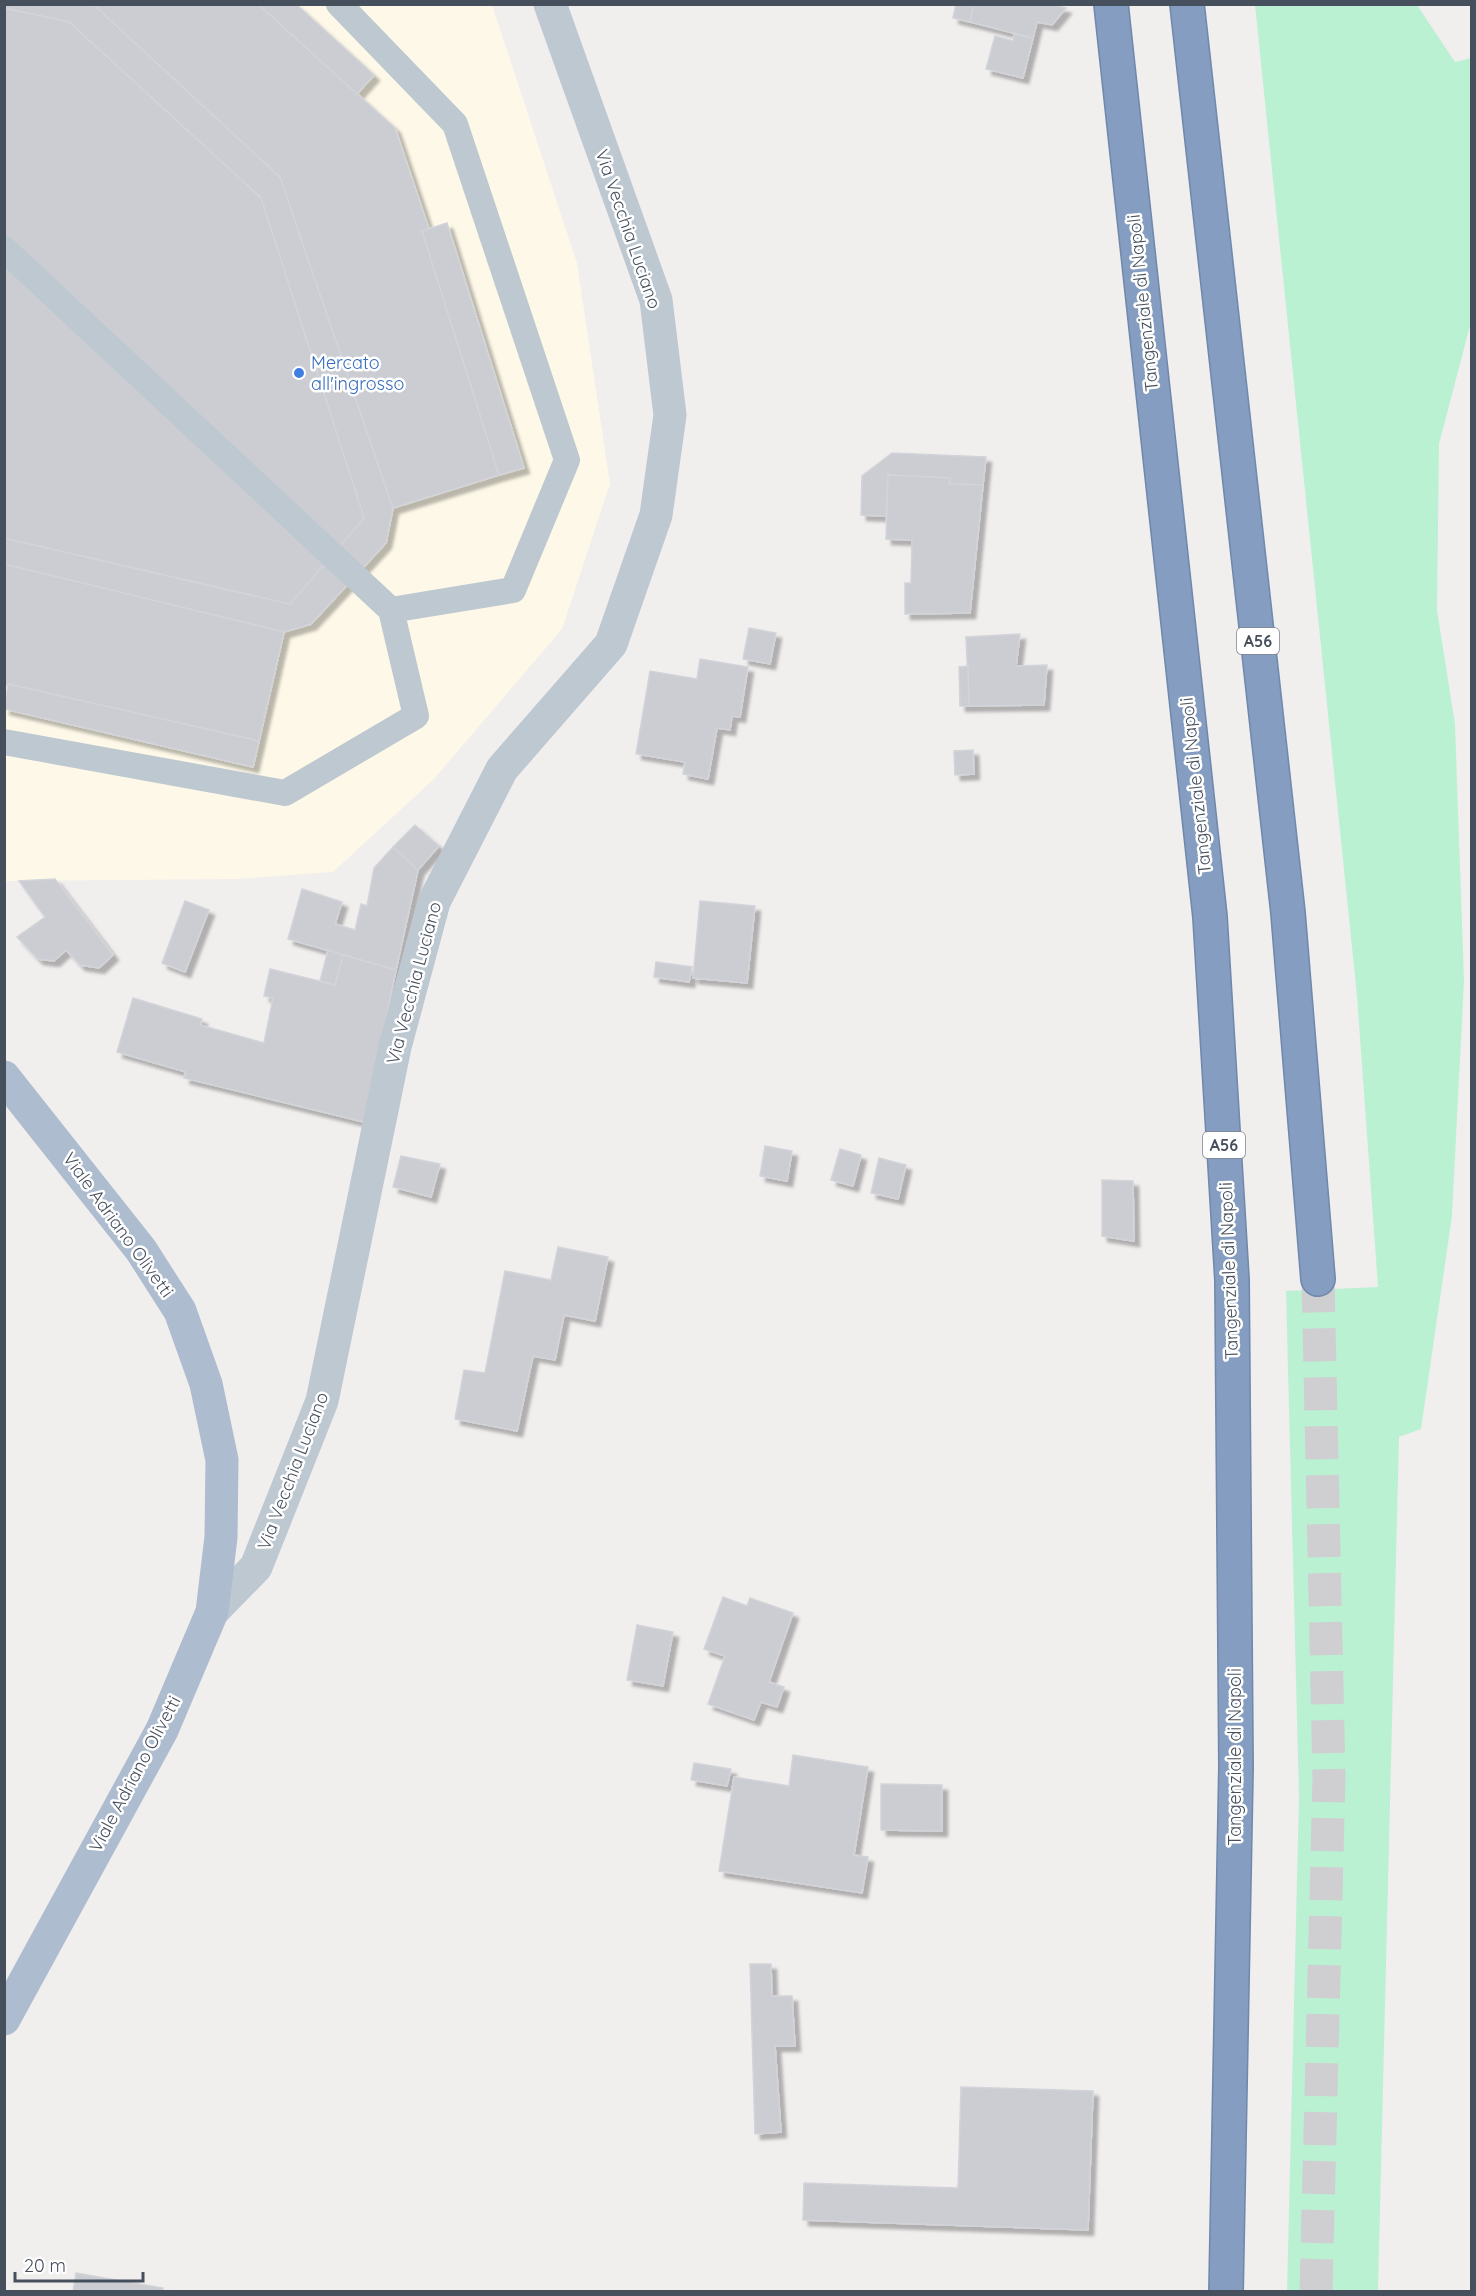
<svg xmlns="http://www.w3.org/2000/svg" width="1476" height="2296" font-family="Quicksand,sans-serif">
<defs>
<filter id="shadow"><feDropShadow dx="5.5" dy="5.5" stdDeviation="1.5" flood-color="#0004"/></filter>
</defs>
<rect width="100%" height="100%" fill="#f1eeee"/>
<polygon fill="#fdf8e7" points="4,5 492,5 577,263 610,484 562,629 434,779 333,872 236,879 5,881"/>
<polygon fill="#bbf1d3" points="1255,5 1417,5 1455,62 1471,58 1471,322 1439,444 1437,610 1455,724 1464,981 1452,1216 1421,1429 1399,1437 1378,2291 1287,2291 1299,1797 1286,1291 1378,1287 1357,996"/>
<g fill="#cbcdd3" stroke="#d2d4da" stroke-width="1.5" filter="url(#shadow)">
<polygon points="4,4 93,4 280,177 393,508 386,543 311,624 284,632 4,564 4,538 290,604 364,518 261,198 69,22 4,8"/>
<polygon points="93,4 258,4 395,128 429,229 422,231 499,475 393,508 280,177"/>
<polygon points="258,4 296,4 374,75 357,94"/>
<polygon points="956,4 974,4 970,22 953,18"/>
<polygon points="974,4 1047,4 1066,8 1052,25 1037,22 1033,38 970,22"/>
<polygon points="4,8 69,22 261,198 364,518 290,604 4,538"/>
<polygon points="1014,34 1033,38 1023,78 986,69 995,36 1013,41"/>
<polygon points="447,223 524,468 499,475 422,231"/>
<polygon points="892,453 986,457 983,485 949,484 950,478 888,475 886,516 861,515 862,476"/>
<polygon points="888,475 950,478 949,484 983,485 970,613 905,614 905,583 911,583 912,540 886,539"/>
<polygon points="4,564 284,632 259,741 8,684 4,687"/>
<polygon points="749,628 776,633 770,664 743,659"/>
<polygon points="1020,634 1016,666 1047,665 1044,705 969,706 966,637"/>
<polygon points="700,659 748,667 740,717 732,716 730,730 717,728 708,779 683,774 685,762 636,754 650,671 697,679"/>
<polygon points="968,666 969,706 960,706 959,667"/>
<polygon points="8,684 259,741 253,767 4,709"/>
<polygon points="973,750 974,774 955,775 954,751"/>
<polygon points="415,825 439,846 418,870 393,847"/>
<polygon points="393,847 418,870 396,970 288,939 302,889 342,902 335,924 355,930 361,904 367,906 374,868"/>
<polygon points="55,879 113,955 99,968 80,965 66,950 54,961 38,959 17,937 45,917 19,881"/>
<polygon points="185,901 209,910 185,972 162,963"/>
<polygon points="700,901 755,906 747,983 693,978"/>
<polygon points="328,950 343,955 335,985 320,981"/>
<polygon points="343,955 396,970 364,1122 184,1078 186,1072 117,1052 133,998 202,1019 200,1025 264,1043 273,998 264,996 270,969 335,985"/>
<polygon points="656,962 692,967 689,982 654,977"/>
<polygon points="765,1146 792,1151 787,1181 760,1176"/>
<polygon points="840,1149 861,1155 853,1186 831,1180"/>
<polygon points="401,1156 440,1164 431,1197 393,1187"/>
<polygon points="879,1158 906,1165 898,1199 871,1193"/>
<polygon points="1102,1180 1133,1181 1134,1241 1102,1236"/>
<polygon points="558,1247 608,1257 595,1321 564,1315 555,1360 533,1356 517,1431 455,1419 464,1370 485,1373 505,1271 551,1280"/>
<polygon points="723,1597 747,1606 750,1598 793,1613 769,1682 784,1687 777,1707 761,1702 754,1720 708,1704 725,1656 704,1649"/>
<polygon points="637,1625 673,1632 663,1686 627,1680"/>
<polygon points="793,1755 868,1767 854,1855 868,1857 862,1893 719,1871 734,1777 789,1786"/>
<polygon points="694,1763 731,1769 727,1786 691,1780"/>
<polygon points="881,1784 942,1785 942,1831 881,1830"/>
<polygon points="750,1964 771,1964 772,1996 792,1996 795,2046 775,2046 781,2132 755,2134"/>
<polygon points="961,2087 1093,2091 1088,2230 803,2220 804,2183 958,2188"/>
<polygon points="76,2273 163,2288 162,2292 73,2292"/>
</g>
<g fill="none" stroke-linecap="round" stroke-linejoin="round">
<polyline stroke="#cfced1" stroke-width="33" stroke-dasharray="33 16" stroke-linecap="butt" points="1316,2292 1329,1778 1318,1279"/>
<defs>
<g id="highway">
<polyline points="1111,4 1210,917 1232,1280 1236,1767 1226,2292"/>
<polyline points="1187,4 1288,913 1318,1279"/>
</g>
</defs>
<use href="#highway" stroke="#6f88ab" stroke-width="36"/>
<g stroke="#bec8d1" stroke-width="26">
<polyline points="339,4 455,124 567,460 513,590 391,610"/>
<polyline points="4,249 391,610 416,716 285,793 4,742"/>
</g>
<polyline stroke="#bec8d1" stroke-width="33" points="212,1612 256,1567 322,1401 395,1047 434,902 502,769 611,644 656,515 670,415 656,300 550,4"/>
<polyline stroke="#adbccf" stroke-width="33" points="4,1077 141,1250 180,1311 206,1384 222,1460 221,1537 212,1612 162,1730 4,2019"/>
<use href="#highway" stroke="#849dc0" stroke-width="33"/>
</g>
<circle fill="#3f7fe0" stroke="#fff" stroke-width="2" cx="299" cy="373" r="6"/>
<g text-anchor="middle" stroke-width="5" stroke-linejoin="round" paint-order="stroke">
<g fill="#fff" stroke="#7e848e" stroke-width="1.5">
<rect x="1237" y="628" width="42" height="26" rx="4.5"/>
<rect x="1203" y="1132" width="42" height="26" rx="4.5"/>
</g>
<g font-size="16" font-weight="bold" fill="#46505d">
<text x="1258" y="647">A56</text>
<text x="1224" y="1151">A56</text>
</g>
<g font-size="18" fill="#46505d" stroke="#fff">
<text transform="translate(628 229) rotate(71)" y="6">Via Vecchia Luciano</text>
<text transform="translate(1143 303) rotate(-96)" y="6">Tangenziale di Napoli</text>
<text transform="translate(1196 786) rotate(-96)" y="6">Tangenziale di Napoli</text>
<text transform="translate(414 983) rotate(-75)" y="6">Via Vecchia Luciano</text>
<text transform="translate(118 1225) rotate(54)" y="6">Viale Adriano Olivetti</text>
<text transform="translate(1229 1271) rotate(-92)" y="6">Tangenziale di Napoli</text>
<text transform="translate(293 1471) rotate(-69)" y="6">Via Vecchia Luciano</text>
<text transform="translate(1235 1757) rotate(-90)" y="6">Tangenziale di Napoli</text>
<text transform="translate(135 1774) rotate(-62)" y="6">Viale Adriano Olivetti</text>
</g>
<g font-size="18" fill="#366cbe" stroke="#fff" text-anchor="start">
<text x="311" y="369">Mercato<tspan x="311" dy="21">all'ingrosso</tspan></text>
</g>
</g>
<rect width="1476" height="2296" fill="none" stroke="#46505d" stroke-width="12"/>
<path d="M15 2272v9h128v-9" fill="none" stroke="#46505d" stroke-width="3"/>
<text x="24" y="2272" font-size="18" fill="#46505d" stroke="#ffffff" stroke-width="4.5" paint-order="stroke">20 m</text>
</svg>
